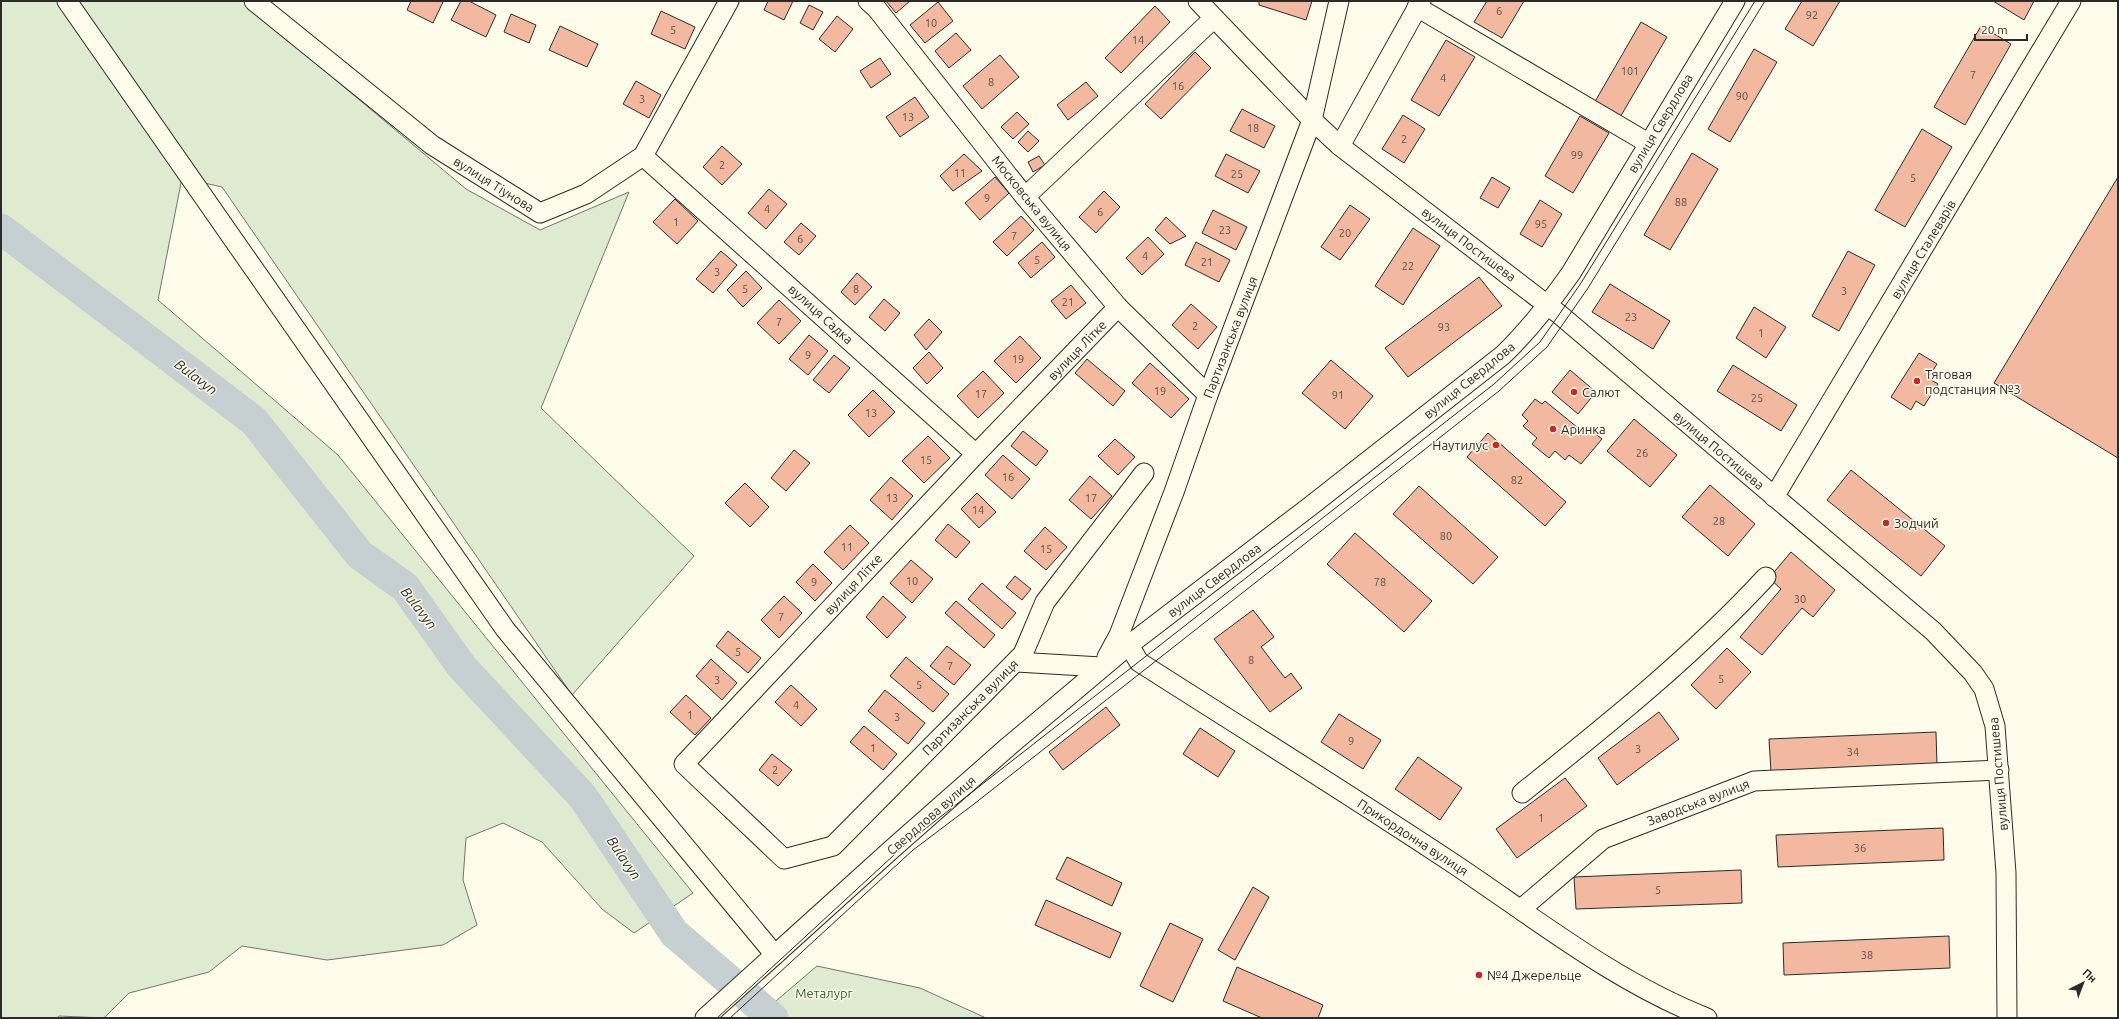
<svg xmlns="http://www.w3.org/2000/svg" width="2119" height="1019" font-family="Ubuntu,sans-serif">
<rect width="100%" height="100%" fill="#fdfbea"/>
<g fill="#deebd1" stroke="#74746e">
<polygon points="1,1 245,1 264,20 466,189 540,230 629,192 541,408 694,556 572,695 222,187 182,178 158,300 338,455 693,893 634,933 602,909 542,842 503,823 466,838 463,880 477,925 443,945 327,960 242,946 209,972 129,993 104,1018 59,1016 57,1018 1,1018"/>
<polygon points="817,966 920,988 986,1018 756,1018"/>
</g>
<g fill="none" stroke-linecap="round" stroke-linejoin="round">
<polyline stroke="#c7d0d0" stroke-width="31" points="1,229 254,421 360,555 405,587 462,667 583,797 674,933 773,1018"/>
</g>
<g fill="#f2b8a0" stroke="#2b2b2b">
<polygon points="411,1 441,1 443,2 433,23 407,10"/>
<polygon points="461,1 469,1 496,15 486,37 451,20"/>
<polygon points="768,1 793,1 784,20 764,10"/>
<polygon points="886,1 910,1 896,13"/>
<polygon points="1259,1 1312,1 1306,20 1259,5"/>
<polygon points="1487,1 1524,1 1502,38 1474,22"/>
<polygon points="1802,1 1840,1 1813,46 1785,29"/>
<polygon points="1993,1 2034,1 2024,20"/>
<polygon points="938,2 953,21 925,43 910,25"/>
<polygon points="809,5 823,12 813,30 800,23"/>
<polygon points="1155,6 1170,22 1121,73 1105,58"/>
<polygon points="661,11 695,27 685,49 651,34"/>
<polygon points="511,14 536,25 529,43 504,32"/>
<polygon points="837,16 853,29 835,52 819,39"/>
<polygon points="1641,22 1667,37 1619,119 1593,105"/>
<polygon points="560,26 598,44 587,67 549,50"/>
<polygon points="1981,26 2011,44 1965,125 1934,107"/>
<polygon points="956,33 971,50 949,68 935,51"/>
<polygon points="1446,40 1475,57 1439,116 1411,100"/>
<polygon points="1754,49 1777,62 1730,142 1708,129"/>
<polygon points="1195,52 1211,68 1161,119 1145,104"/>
<polygon points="1000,55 1019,77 982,109 963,86"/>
<polygon points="880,58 891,74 871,88 860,71"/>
<polygon points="636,81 661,95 649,118 623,104"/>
<polygon points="1086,82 1098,96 1068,120 1057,105"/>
<polygon points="915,97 929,117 900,137 886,117"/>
<polygon points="1242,109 1275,126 1264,148 1230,131"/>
<polygon points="1017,112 1029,124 1013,139 1001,127"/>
<polygon points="1403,115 1425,129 1404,163 1382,149"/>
<polygon points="1580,116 1609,133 1573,193 1545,176"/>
<polygon points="1922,129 1952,147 1905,227 1875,210"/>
<polygon points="1028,131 1039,141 1028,152 1018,142"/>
<polygon points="722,146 742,164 722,185 703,167"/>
<polygon points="1692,153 1718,169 1670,250 1644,235"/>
<polygon points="964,154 982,171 953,191 940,176"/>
<polygon points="1226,154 1260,171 1248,193 1215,176"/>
<polygon points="1039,156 1045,165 1033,172 1028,162"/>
<polygon points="995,177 1009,193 980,220 965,203"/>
<polygon points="1492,177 1510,188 1498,208 1480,198"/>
<polygon points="2118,177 2118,458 1994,383"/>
<polygon points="769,189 787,204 766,229 748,213"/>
<polygon points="1104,191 1120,207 1096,233 1079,217"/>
<polygon points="675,199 698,221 677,244 653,222"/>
<polygon points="1540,200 1562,214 1542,247 1520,234"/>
<polygon points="1350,205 1370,219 1340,260 1321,247"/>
<polygon points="1213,210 1247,227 1236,250 1202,233"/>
<polygon points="1021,216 1034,230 1007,256 993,242"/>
<polygon points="1166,217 1186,236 1170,244 1155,230"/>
<polygon points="801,223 816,236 799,255 784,242"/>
<polygon points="1413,228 1440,246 1403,305 1375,286"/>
<polygon points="1148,237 1164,254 1142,275 1126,258"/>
<polygon points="1042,242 1055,257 1031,278 1018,263"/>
<polygon points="1196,242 1230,260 1219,282 1185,265"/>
<polygon points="721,251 737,265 713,293 696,279"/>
<polygon points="1848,251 1875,265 1839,331 1812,316"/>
<polygon points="746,271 762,288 743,307 727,290"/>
<polygon points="857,273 872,287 855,305 841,292"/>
<polygon points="1479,277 1502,306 1408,377 1385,348"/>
<polygon points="1610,284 1670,321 1653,349 1592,312"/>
<polygon points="1071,285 1086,303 1066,319 1051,301"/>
<polygon points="884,299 900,313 885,331 869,317"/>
<polygon points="779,300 801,321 779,344 757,323"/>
<polygon points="1191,304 1217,327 1198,349 1172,325"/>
<polygon points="1754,307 1786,327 1766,358 1736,338"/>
<polygon points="929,319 942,332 926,350 914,335"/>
<polygon points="809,335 828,351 808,375 789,359"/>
<polygon points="1020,336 1041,358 1016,383 994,361"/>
<polygon points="929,352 943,368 927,384 913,368"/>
<polygon points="1919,353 1937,364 1928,378 1938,384 1924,406 1916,401 1911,410 1891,397"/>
<polygon points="834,355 850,368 829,393 813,380"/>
<polygon points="1087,359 1125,391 1113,406 1075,373"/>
<polygon points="1331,360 1373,396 1345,429 1302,393"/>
<polygon points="1150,363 1189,399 1171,418 1132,383"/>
<polygon points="1733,365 1797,405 1781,431 1717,391"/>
<polygon points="1570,370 1596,392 1578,414 1552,392"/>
<polygon points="983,371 1004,393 978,418 957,396"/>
<polygon points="873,390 895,412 869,437 848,415"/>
<polygon points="1535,399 1542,404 1545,401 1583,432 1587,427 1602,439 1581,464 1569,455 1565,460 1555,451 1549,458 1532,444 1537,438 1523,426 1528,421 1522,415"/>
<polygon points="1634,419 1677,455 1650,487 1607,451"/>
<polygon points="1023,431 1048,451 1036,466 1011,446"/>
<polygon points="1488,433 1566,502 1545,526 1467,457"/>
<polygon points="928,436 950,458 924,483 902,461"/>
<polygon points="1115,439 1135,457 1118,475 1098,456"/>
<polygon points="794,450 810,463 786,491 771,478"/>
<polygon points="1003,455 1030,479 1012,499 985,475"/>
<polygon points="1851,470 1945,546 1921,576 1827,500"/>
<polygon points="1090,476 1112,496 1091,519 1069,500"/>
<polygon points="891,477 913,496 892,520 870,500"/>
<polygon points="745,483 769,507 750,527 725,503"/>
<polygon points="1710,485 1755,524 1728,556 1682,517"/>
<polygon points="1419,486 1498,557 1473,584 1393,514"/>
<polygon points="977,493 996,512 979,528 961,509"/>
<polygon points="948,524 970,542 956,558 935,540"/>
<polygon points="850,525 869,543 843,570 824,552"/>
<polygon points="1045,527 1067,547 1046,570 1024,551"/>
<polygon points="1355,533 1432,601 1404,632 1327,564"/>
<polygon points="1791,552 1835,590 1813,617 1802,608 1762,655 1740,637 1781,589 1769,578"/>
<polygon points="911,560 933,579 912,603 890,583"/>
<polygon points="813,564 832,583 815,601 796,582"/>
<polygon points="1015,576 1031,589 1022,600 1006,587"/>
<polygon points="982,583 1016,613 1002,629 968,599"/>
<polygon points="784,596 802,613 779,638 761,620"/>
<polygon points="883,596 906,617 887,638 866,617"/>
<polygon points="956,601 995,635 984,648 945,613"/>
<polygon points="1253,610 1274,637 1261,647 1285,678 1291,673 1302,688 1270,712 1214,639"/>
<polygon points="728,631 761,658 748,673 716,646"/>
<polygon points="947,646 971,665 954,685 930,666"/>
<polygon points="1727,648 1751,672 1716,709 1691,685"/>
<polygon points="906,657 949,694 933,712 890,676"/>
<polygon points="711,659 737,683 722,700 696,676"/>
<polygon points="791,685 817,709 801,726 775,702"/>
<polygon points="885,690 925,723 908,744 868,711"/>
<polygon points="686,695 711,718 695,735 670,712"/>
<polygon points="1106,707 1120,725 1063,770 1049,752"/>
<polygon points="1659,712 1679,739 1617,785 1598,758"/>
<polygon points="1339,714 1381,740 1363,769 1321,742"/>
<polygon points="864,726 897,754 883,770 850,742"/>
<polygon points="1200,728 1235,751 1218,777 1183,754"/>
<polygon points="1936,732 1937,765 1771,772 1769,739"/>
<polygon points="772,754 792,770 778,786 759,770"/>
<polygon points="1418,757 1462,788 1440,820 1395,789"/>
<polygon points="1565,778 1587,806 1517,858 1496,829"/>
<polygon points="1943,828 1944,860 1778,867 1776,835"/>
<polygon points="1067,857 1122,883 1112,906 1056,879"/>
<polygon points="1741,870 1742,903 1576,909 1574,877"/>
<polygon points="1253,887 1269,897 1235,960 1218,950"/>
<polygon points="1046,900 1121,933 1110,958 1035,925"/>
<polygon points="1170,923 1203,939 1173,1002 1140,986"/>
<polygon points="1949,936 1950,968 1784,975 1783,943"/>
<polygon points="1237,967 1323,1005 1318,1018 1262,1018 1223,1001"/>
</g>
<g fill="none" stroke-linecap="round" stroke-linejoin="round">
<defs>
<g id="minor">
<polyline points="67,1 505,629 775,955"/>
<polyline points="254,1 432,145 540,213 586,194 643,156 729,1"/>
<polyline points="868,1 877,9 1025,197 1118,307 1208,395"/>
<polyline points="1198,1 1312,120 1340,146 1559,314 1933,631 1973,673 1984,689 1995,726 2006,873 2007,1018"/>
<polyline points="1417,7 1648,143"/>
<polyline points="1340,146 1421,1"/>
<polyline points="643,156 976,454"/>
<polyline points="1025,197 1214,18"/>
<polyline points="1118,307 976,454 684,764 784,859 833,846 1023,654 1045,602 1144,473"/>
<polyline points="1774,497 2071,1"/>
<path d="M 1129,645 L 1139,662 C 1244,729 1350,795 1454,864 C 1535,918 1615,982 1707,1018"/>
<polyline points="1107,657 1119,635 1174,492 1208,395 1312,120 1339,1"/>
<polyline points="1016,662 1101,667"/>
<path d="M 1522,793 C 1607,725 1692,657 1766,577"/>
<polyline points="1521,909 1603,839 1754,781 1999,770"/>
<path d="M 705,1018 L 892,849 L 1009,746 L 1129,645 L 1308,508 L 1503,355 C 1529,330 1550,303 1571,273 L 1735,1"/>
</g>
</defs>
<use href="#minor" stroke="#2b2b2b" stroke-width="21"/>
<use href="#minor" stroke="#fdfbea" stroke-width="19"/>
<g stroke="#2b2b2b" stroke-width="1">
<polyline points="717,1018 907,843 1494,384 1540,342 1581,283 1755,1"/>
<polyline points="730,1018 913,850 974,804 1499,391 1547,347 1588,288 1765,1"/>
</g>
</g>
<g fill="#c62828" stroke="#fdfbea" stroke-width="1.5">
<circle cx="1917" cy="381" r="4"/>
<circle cx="1574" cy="392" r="4"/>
<circle cx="1553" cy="429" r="4"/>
<circle cx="1496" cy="445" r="4"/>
<circle cx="1886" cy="523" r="4"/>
<circle cx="1479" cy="975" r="4"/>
</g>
<g text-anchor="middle" stroke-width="3" stroke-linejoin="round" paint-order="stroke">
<g font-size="11" fill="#5d4e48">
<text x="1499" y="15">6</text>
<text x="1812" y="19">92</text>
<text x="931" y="27">10</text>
<text x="673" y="34">5</text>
<text x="1138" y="44">14</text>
<text x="1630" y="75">101</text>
<text x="1973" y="79">7</text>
<text x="1443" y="82">4</text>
<text x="991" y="86">8</text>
<text x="1178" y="90">16</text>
<text x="1742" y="100">90</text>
<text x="642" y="103">3</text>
<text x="908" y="121">13</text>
<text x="1253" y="132">18</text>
<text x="1404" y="143">2</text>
<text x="1577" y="159">99</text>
<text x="722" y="169">2</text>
<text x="960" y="177">11</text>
<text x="1237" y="178">25</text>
<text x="1913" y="182">5</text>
<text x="987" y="202">9</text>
<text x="1681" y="206">88</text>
<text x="767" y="213">4</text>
<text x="1100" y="216">6</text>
<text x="676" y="226">1</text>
<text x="1541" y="228">95</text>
<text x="1225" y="234">23</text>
<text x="1345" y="237">20</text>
<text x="1014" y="240">7</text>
<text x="800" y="243">6</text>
<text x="1145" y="260">4</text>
<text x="1037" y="264">5</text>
<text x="1207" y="266">21</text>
<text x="1408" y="270">22</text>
<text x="717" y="276">3</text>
<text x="745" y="293">5</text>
<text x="856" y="293">8</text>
<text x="1844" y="295">3</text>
<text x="1068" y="306">21</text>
<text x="1631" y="321">23</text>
<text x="779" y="326">7</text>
<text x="1195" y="330">2</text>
<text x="1444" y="331">93</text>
<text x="1761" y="337">1</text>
<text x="808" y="359">9</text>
<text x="1018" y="363">19</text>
<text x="1160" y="395">19</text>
<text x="981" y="398">17</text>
<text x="1338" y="399">91</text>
<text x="1757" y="402">25</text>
<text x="871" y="417">13</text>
<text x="1642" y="457">26</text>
<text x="926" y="464">15</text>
<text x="1008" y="481">16</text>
<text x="1517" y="484">82</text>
<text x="892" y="502">13</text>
<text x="1091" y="502">17</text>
<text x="978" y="514">14</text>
<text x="1719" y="525">28</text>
<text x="1446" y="540">80</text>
<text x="847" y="551">11</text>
<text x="1046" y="553">15</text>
<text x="912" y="585">10</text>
<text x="814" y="586">9</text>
<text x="1380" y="586">78</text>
<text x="1800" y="603">30</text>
<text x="781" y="621">7</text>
<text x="738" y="656">5</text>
<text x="1251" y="664">8</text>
<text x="950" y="670">7</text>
<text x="1721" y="683">5</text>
<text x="717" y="684">3</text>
<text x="919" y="689">5</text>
<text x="796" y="709">4</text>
<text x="690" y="719">1</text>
<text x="897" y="721">3</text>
<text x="1351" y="745">9</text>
<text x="873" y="752">1</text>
<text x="1638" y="753">3</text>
<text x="1853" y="756">34</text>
<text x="775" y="774">2</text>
<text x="1541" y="822">1</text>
<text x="1860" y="852">36</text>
<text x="1658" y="894">5</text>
<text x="1867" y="959">38</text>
</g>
<g font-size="13" fill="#2b2b2b" stroke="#fdfbea">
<text transform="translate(1660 123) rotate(-59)" y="5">вулиця Свердлова</text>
<text transform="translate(494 184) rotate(32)" y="5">вулиця Тіунова</text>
<text transform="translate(1032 203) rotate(51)" y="5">Московська вулиця</text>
<text transform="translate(1469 244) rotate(37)" y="5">вулиця Постишева</text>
<text transform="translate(1923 249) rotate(-59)" y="5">вулиця Сталеварів</text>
<text transform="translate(821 314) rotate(42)" y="5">вулиця Садка</text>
<text transform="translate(1230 337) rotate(-69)" y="5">Партизанська вулиця</text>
<text transform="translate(1077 350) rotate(-46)" y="5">вулиця Літке</text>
<text transform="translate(1469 380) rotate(-39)" y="5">вулиця Свердлова</text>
<text transform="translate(1719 450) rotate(40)" y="5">вулиця Постишева</text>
<text transform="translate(1214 580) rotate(-37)" y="5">вулиця Свердлова</text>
<text transform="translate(853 584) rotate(-47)" y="5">вулиця Літке</text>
<text transform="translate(970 707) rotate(-45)" y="5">Партизанська вулиця</text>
<text transform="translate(1998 774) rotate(-95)" y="5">вулиця Постишева</text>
<text transform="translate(1698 802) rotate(-21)" y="5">Заводська вулиця</text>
<text transform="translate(931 815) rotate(-41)" y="5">Свердлова вулиця</text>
<text transform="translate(1413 837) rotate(33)" y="5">Прикордонна вулиця</text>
</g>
<g font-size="13" fill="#2b2b2b" stroke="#fdfbea" text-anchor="start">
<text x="1925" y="379">Тяговая<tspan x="1925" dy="15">подстанция №3</tspan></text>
<text x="1582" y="397">Салют</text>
<text x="1561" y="434">Аринка</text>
<text x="1488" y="450" text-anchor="end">Наутилус</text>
<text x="1894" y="528">Зодчий</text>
<text x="1487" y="980">№4 Джерельце</text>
</g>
<g font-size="13" fill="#34623c" stroke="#fdfbea">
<text x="824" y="998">Металург</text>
</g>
<g font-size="14" font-style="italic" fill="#2b2b2b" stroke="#fdfbea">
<text transform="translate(196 377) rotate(37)" y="5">Bulavyn</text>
<text transform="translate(419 608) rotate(52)" y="5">Bulavyn</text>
<text transform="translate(624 858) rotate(56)" y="5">Bulavyn</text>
</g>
</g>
<rect width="2119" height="1019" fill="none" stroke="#2b2b2b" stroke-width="4"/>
<g transform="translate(2083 983) rotate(42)" stroke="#fdfbea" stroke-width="3" paint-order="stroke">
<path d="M0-3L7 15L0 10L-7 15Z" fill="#2b2b2b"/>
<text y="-6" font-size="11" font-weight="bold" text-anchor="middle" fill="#2b2b2b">Пн</text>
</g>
<path d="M1975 34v6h52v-6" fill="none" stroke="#2b2b2b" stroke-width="2"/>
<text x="1981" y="34" font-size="12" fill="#2b2b2b" stroke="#fdfbea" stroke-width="3" paint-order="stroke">20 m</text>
</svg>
